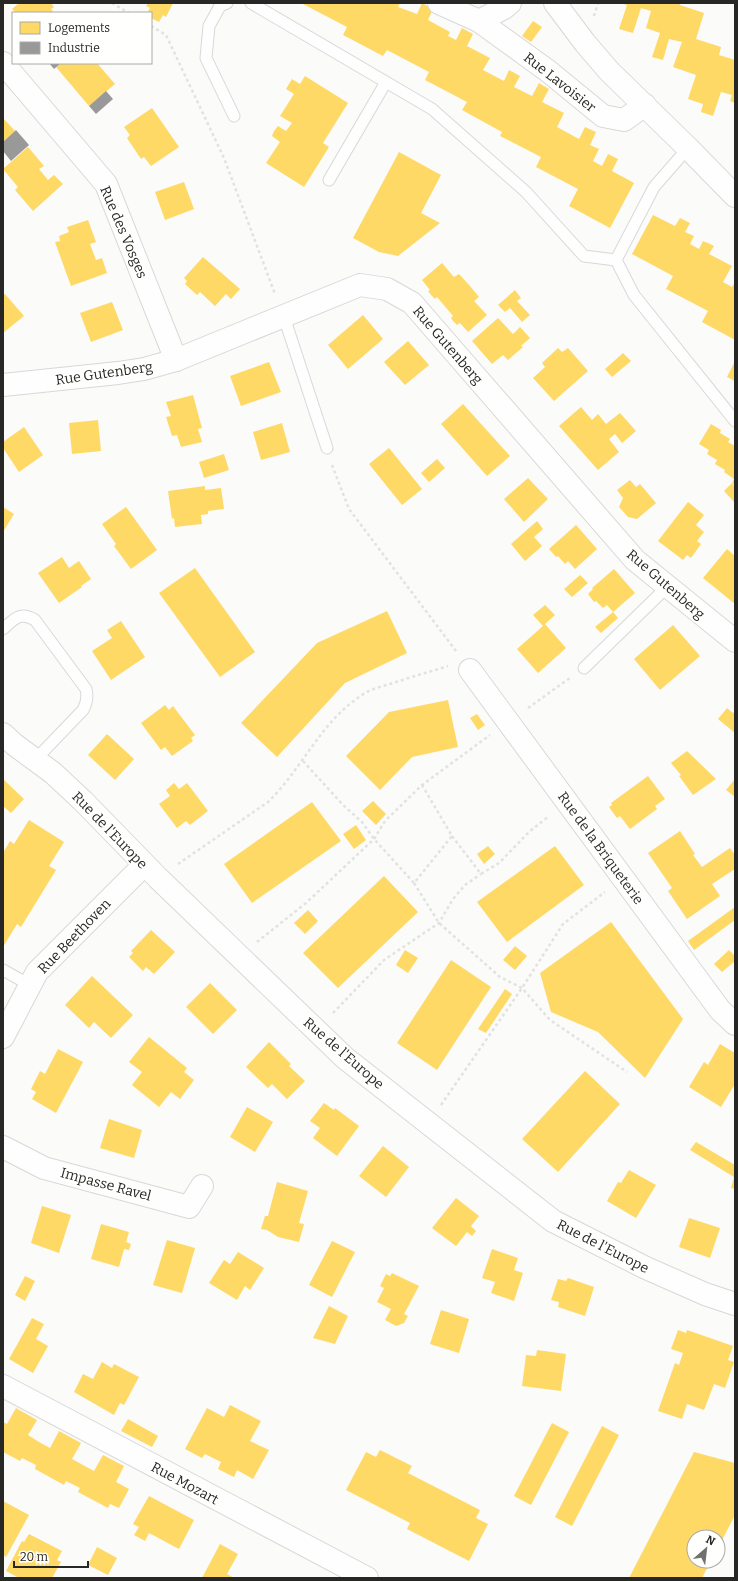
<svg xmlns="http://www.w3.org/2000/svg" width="738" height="1581" font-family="Bitter,serif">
<rect width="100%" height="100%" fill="#fbfbfa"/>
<g fill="#ffd966">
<polygon points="19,3 51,3 54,7 51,9 54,13 16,13 12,9"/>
<polygon points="148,3 173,3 166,17 163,15 159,22 151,18 151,13 147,13 150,8 146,6"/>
<polygon points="301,3 400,3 398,7 417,14 422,3 433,9 428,20 450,32 448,36 456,40 462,28 473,34 467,46 490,58 483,70 504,81 509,70 520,76 514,87 532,96 539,83 549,89 542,102 564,113 557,127 579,139 585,127 596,132 590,145 599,149 593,161 602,166 608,154 618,159 612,171 634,183 610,228 569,206 578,189 536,167 541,157 500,136 502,132 462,110 467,102 425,80 429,72 387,50 383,56 343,35 347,27"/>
<polygon points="620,3 680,3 680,5 704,13 696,39 721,47 719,55 735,60 735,103 730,101 732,95 721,92 713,116 701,112 703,104 688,99 696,75 673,67 682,42 669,39 663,60 652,57 660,33 646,28 651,11 641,8 633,33 619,29 627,5"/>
<polygon points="533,21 542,27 531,42 522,36"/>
<polygon points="61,63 97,63 115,84 89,106 56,67"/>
<polygon points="305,76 348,103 323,143 329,147 304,187 266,163 280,142 272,136 274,131 278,126 286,131 292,123 280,116 294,94 286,89 292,79 300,84"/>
<polygon points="152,108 179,147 151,166 144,157 141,159 127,138 130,135 124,127"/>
<polygon points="3,118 15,131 3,142"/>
<polygon points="28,147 44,166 39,169 48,180 54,175 63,184 33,211 15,190 18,187 3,169"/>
<polygon points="399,152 441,175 421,213 440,223 398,256 379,252 353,238"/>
<polygon points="184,182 194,209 165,220 155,192"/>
<polygon points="653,215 675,226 680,218 690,223 685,232 694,236 690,244 699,249 703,241 708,243 714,246 709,254 732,266 723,282 732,287 735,282 735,340 702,322 708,311 666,289 673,276 632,254"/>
<polygon points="88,220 96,242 90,244 96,260 102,258 107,273 71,286 55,242 60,241 59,236 69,232 67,227"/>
<polygon points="203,257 240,289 231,299 226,294 215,306 200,292 197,295 185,284 187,281 184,278"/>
<polygon points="442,263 454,277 459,274 470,286 479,297 474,301 487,315 468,332 460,323 457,325 453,321 451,318 453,316 437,297 435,299 431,295 428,291 430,290 422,280"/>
<polygon points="515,290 521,298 517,301 530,315 522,322 510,308 505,312 498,305"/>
<polygon points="5,294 24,316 3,333 3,295"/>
<polygon points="112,302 123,330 91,342 80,313"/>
<polygon points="363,315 383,339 348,369 328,345"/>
<polygon points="498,318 513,334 520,327 530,338 521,346 523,347 508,360 503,355 492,364 472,341"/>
<polygon points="408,341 429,365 405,385 384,362"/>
<polygon points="558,348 562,352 568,348 588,371 554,401 533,378 545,367 542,363"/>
<polygon points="623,353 631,361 612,377 605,369"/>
<polygon points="735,361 735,381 727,377"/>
<polygon points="269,362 281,392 241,406 230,376"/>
<polygon points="193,395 202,428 198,429 202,442 181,447 177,435 172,436 166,417 171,416 166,402"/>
<polygon points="463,404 510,456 487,476 441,424"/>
<polygon points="581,407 592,420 598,414 606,424 620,413 636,431 622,443 615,434 609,439 619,452 598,470 559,426"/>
<polygon points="98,420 101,451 72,454 69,423"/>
<polygon points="282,423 290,452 261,460 253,432"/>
<polygon points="711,424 721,430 720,433 730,439 728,442 735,446 735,485 732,483 734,479 724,472 725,470 715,464 717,460 707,454 709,450 699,444"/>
<polygon points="24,427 43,455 19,472 3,448 3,442"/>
<polygon points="389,448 422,489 402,505 369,464"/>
<polygon points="224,454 229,470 204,478 199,462"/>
<polygon points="437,459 445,468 429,482 421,473"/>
<polygon points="528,478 548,499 524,522 504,499"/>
<polygon points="630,480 636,487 640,484 656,503 637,519 628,517 619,507 623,498 617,490"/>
<polygon points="732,483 735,487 735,503 724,491"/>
<polygon points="205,486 205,490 221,488 224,509 208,511 208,514 201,515 202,524 175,527 174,518 172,519 168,491"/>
<polygon points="688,502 704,515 696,525 704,532 697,541 701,544 691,558 687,555 683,560 658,541"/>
<polygon points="3,507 14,514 3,532"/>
<polygon points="126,507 157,550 131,569 114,546 116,544 102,524"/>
<polygon points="537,521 543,529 534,537 542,546 525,561 511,544"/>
<polygon points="576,525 597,549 575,569 568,561 565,564 558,556 556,557 549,549"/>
<polygon points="727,549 735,556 735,604 703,578"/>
<polygon points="62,557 69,568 79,561 91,579 81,586 82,587 59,603 38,573"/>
<polygon points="195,568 255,652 220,677 159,593"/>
<polygon points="614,569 635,593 613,612 607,605 603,608 596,601 594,602 588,594 593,589 592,588"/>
<polygon points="580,575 588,583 572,597 564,589"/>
<polygon points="545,605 555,615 545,624 566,648 538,673 517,649 543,626 533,615"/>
<polygon points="387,611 407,653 345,683 277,757 241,723 317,643"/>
<polygon points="613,612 618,618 601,633 595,627"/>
<polygon points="121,621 145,657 111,680 92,651 112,638 107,630"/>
<polygon points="673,625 700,656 660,690 634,659"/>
<polygon points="448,700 458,747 412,757 380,790 346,756 389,712"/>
<polygon points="165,705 169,710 173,706 195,735 191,738 193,741 172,756 165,747 161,750 141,723"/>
<polygon points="727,708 733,713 735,711 735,733 718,719"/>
<polygon points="477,714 485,725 478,730 470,718"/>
<polygon points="107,734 134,759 115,780 88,755"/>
<polygon points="687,751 716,779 693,795 679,776 681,775 671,763"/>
<polygon points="648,776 665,799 655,806 657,809 630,829 620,816 617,818 609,807 612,805 611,803"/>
<polygon points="3,779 24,799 11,813 3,806"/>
<polygon points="735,779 735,797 726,790"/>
<polygon points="174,783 179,789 187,783 208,811 190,825 186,821 177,828 159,804 170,796 166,790"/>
<polygon points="373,801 386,814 376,825 362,811"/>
<polygon points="312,802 341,841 252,903 224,864"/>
<polygon points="29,820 64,842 49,866 56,870 21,927 17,924 3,947 3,853 10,841 14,844"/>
<polygon points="356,825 366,840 354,849 343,834"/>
<polygon points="680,831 695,854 693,855 702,867 730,848 735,855 735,869 712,884 720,896 687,919 668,891 672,888 648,853"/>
<polygon points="488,846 495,854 484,864 477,854"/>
<polygon points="555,846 584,885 507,942 477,902"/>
<polygon points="384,876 418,912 338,988 303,953"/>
<polygon points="735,907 735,920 694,950 688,941"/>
<polygon points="308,910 318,921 305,934 294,923"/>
<polygon points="611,922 683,1019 645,1078 598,1032 551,1012 540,973"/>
<polygon points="151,930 175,952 154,974 146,967 143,971 129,957 133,953 131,951"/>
<polygon points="515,946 527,956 515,970 503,960"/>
<polygon points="405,950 418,958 408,973 396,965"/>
<polygon points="729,950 735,956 735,961 722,972 714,964"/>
<polygon points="451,960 491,987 437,1070 397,1043"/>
<polygon points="92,976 133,1015 111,1038 94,1022 89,1028 65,1005"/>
<polygon points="210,983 237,1010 213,1034 186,1007"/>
<polygon points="505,989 512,994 486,1033 478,1029"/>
<polygon points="149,1037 187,1068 184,1072 194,1080 180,1099 171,1092 159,1107 132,1085 142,1072 129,1062"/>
<polygon points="269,1042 291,1064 289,1066 305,1081 287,1099 272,1084 268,1088 246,1067"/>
<polygon points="720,1044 735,1053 735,1084 721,1107 689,1087 704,1062 708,1065"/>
<polygon points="58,1049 83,1062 56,1113 32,1099 36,1092 31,1089 40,1071 45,1074"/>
<polygon points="585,1071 620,1104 558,1172 522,1139"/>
<polygon points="324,1103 334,1110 335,1108 359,1126 337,1156 313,1138 320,1128 310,1121"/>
<polygon points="247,1107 273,1122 255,1152 230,1137"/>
<polygon points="109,1119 142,1130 134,1158 100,1148"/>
<polygon points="696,1142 735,1165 735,1189 731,1188 734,1177 690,1150"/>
<polygon points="383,1146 409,1167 386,1197 359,1176"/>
<polygon points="629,1170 656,1185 636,1218 607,1201 618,1182 621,1183"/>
<polygon points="277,1182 308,1191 299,1223 304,1224 299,1242 278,1237 267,1230 261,1229 265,1216 268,1216"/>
<polygon points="456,1198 479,1216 471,1226 476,1231 472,1236 467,1232 456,1246 432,1228"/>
<polygon points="42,1206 71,1215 59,1253 31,1243"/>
<polygon points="689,1218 720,1228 710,1258 679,1247"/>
<polygon points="101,1224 129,1232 126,1242 131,1244 129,1250 124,1249 119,1267 91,1259"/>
<polygon points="167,1240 195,1248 182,1293 153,1285"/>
<polygon points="332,1241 355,1252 332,1297 309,1285"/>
<polygon points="492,1249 518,1258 514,1270 523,1273 514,1301 491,1293 495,1282 482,1278"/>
<polygon points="238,1252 264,1268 250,1290 245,1286 237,1300 209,1283 224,1260 230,1264"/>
<polygon points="392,1273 419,1286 404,1314 408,1316 404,1323 396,1326 385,1320 391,1309 377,1302 384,1288 380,1286 386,1274 390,1276"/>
<polygon points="25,1276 35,1281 25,1301 15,1295"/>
<polygon points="568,1278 594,1287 585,1316 558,1307 559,1302 551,1300 558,1279 566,1281"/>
<polygon points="329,1306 348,1316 335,1344 313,1338"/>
<polygon points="441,1310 469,1319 459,1353 430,1344"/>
<polygon points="32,1318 44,1324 36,1339 48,1346 33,1373 9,1359"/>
<polygon points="678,1330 686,1333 687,1330 733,1346 728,1360 734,1362 725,1388 714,1384 704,1410 687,1404 682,1419 658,1411 675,1363 679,1365 683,1353 671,1349"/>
<polygon points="537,1350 566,1354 561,1391 522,1386 526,1355 536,1356"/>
<polygon points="102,1362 112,1368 114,1364 139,1377 124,1405 120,1403 114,1415 74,1392 83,1374 93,1379"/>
<polygon points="230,1405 261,1421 250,1441 269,1450 253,1479 237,1470 234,1477 218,1469 221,1462 205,1454 202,1458 185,1449 207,1408 224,1417"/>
<polygon points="16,1408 37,1420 28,1435 39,1442 50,1448 59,1431 81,1443 72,1459 94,1471 103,1455 124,1466 116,1482 129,1489 119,1508 110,1504 108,1508 78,1492 80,1488 66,1481 64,1485 35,1469 36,1465 22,1458 20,1461 3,1452 3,1422 7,1424"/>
<polygon points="128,1419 158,1436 152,1447 121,1431"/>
<polygon points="552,1423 569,1432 531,1505 514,1496"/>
<polygon points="602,1426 619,1435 572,1526 555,1517"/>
<polygon points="380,1450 412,1466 408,1473 480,1510 476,1518 488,1524 469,1561 407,1529 410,1523 346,1490 366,1452 376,1457"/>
<polygon points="694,1452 735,1463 735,1515 718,1548 718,1537 694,1537 694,1561 711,1561 702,1578 629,1578"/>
<polygon points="149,1496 194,1520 179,1549 149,1533 145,1541 134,1535 139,1527 133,1524"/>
<polygon points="3,1501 29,1515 6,1557 3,1555"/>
<polygon points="29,1534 62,1551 57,1560 61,1562 52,1578 19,1578 6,1571 22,1541 24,1542"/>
<polygon points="220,1544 238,1554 227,1574 234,1578 202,1578"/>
<polygon points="97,1547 117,1558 108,1575 88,1565"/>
</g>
<g fill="#999">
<polygon points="49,63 61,63 54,69"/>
<polygon points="106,91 113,99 96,114 89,106"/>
<polygon points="16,130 29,145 11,161 3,151 3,142"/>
</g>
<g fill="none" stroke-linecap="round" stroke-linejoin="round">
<defs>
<g id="service">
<polyline points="227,3 220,6 209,26 206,58 234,116"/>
<polyline points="251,3 432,109 526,192 584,256 616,260"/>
<polyline points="688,148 654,187 616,260 634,295 735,421"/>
<polyline points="329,180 386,82"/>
<polyline points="284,317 327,448"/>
<path d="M 3,629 C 14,619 20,611 35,620 L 86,689 C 88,697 87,703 83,710 L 35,760"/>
<polyline points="584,668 667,587"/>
<polyline points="3,970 30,985"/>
</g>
<g id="minor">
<polyline points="439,3 479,21 548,71 603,116 624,120 645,105"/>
<polyline points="555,3 585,43 609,71 688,148 735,196"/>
<polyline points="479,21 504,8 510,3"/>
<polyline points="3,63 106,184 176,360"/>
<polyline points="3,385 118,373 144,369 176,360 360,285 387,289 412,303 635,560 735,641"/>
<polyline points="470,670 720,1010 735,1024"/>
<polyline points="3,734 15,745 53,773 83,801 158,878 345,1058 553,1221 646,1268 705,1294 735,1304"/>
<polyline points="3,1037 37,972 144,865"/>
<polyline points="3,1147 44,1168 189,1207 202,1186"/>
<polyline points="3,1386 367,1578"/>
</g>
</defs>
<use href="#service" stroke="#d8d8d7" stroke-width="13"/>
<use href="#minor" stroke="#d8d8d7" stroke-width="24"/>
<g stroke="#e2e2e2" stroke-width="2.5" stroke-dasharray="3 3" stroke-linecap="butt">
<polyline points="112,3 129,13"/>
<polyline points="594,16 598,3"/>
<polyline points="151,26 166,35 224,158 275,294"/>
<polyline points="332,465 349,509 456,651"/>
<polyline points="528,708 570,678"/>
<polyline points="303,761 343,805 362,822 374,839 414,883 452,836 422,785"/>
<polyline points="452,836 481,874 499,863 530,831 548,817"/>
<path d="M 178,864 L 268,802 C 304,767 322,718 367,692 C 374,688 384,686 393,683 C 411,677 429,672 448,666"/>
<polyline points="414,883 439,923 500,977 522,988 550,1020 627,1072"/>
<polyline points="257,942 306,903 374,839 385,821 422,785 490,735"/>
<polyline points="333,1013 384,960 439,923 453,899 465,885 481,874"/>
<polyline points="441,1105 522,988 563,924 605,892"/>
</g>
<use href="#service" stroke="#fefefe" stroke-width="11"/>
<use href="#minor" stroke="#fefefe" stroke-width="22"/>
</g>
<g text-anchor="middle" stroke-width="4" stroke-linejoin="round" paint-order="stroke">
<g font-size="14" fill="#272726" stroke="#fffffe">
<text transform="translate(560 82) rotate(38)" y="5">Rue Lavoisier</text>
<text transform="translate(124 232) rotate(67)" y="5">Rue des Vosges</text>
<text transform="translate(448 345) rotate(49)" y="5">Rue Gutenberg</text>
<text transform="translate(104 373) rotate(-8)" y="5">Rue Gutenberg</text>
<text transform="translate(666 584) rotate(41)" y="5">Rue Gutenberg</text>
<text transform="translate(110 830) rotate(46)" y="5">Rue de l'Europe</text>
<text transform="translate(601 848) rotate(54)" y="5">Rue de la Briqueterie</text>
<text transform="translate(74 936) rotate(-46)" y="5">Rue Beethoven</text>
<text transform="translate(344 1053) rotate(41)" y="5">Rue de l'Europe</text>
<text transform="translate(106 1184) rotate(15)" y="5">Impasse Ravel</text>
<text transform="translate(603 1246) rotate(27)" y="5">Rue de l'Europe</text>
<text transform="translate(185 1483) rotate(28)" y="5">Rue Mozart</text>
</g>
</g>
<rect width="738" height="1581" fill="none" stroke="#272726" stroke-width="8"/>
<rect x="12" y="12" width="140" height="52" fill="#fffffe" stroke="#a9a9a8"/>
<rect x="20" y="22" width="20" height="12" fill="#ffd966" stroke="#a9a9a8"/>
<text x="48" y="32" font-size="12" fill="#272726">Logements</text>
<rect x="20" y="42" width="20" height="12" fill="#999999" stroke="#a9a9a8"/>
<text x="48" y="52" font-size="12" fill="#272726">Industrie</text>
<g transform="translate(706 1549) rotate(28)"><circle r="19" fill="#fffffe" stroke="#a9a9a8"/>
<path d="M0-3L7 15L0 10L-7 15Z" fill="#717170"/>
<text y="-6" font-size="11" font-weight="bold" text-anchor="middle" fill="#272726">N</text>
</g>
<path d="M14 1561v6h74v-6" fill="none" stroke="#272726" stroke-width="2"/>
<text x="20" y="1561" font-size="12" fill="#272726" stroke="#fffffe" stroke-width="3" paint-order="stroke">20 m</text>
</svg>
